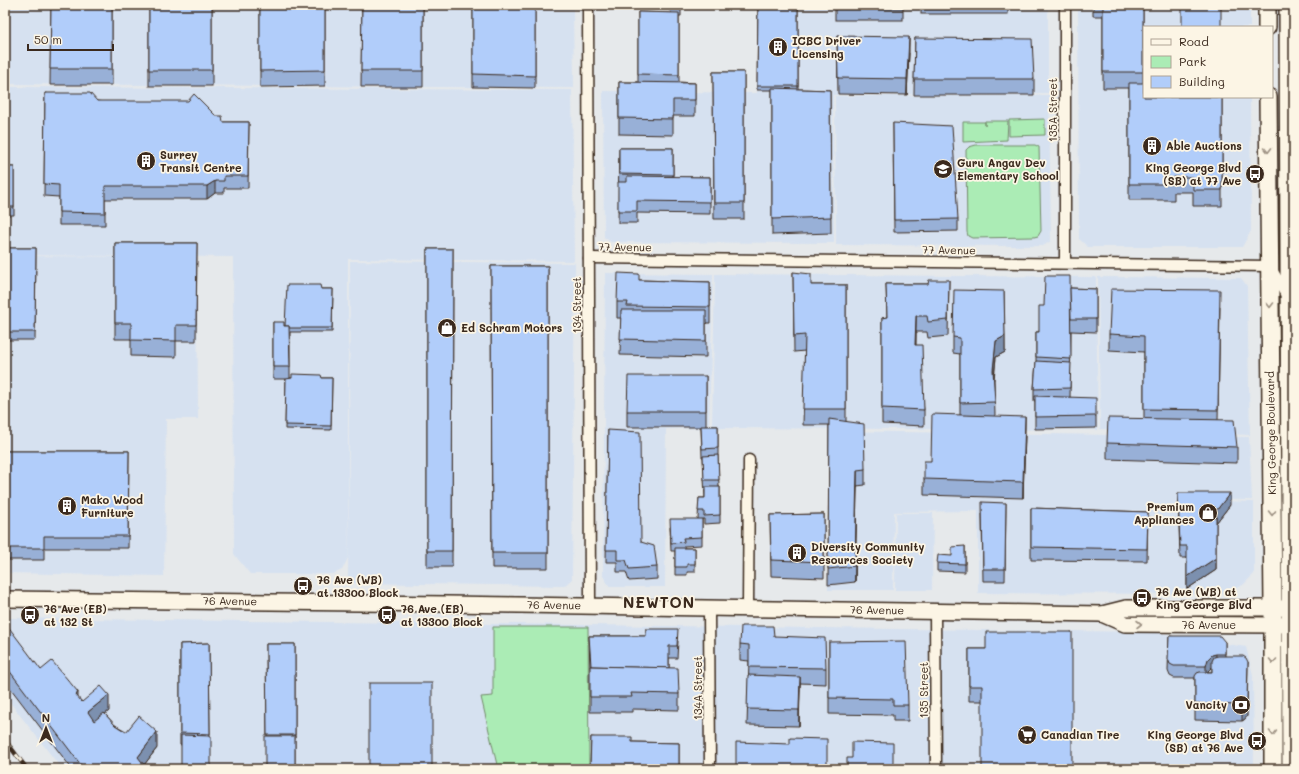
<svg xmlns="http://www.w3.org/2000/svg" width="1299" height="774" font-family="Mali,sans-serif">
<rect width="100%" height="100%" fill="#e6e9eb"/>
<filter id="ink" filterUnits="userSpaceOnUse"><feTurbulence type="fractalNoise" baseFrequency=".025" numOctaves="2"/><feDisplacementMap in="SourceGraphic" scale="8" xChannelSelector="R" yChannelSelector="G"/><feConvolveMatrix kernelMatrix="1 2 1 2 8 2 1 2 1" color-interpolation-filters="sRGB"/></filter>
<g filter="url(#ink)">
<g fill="#d6e1f0">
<polygon points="5,5 573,5 574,88 5,84"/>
<polygon points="758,5 1048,5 1048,93 833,95 834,243 611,242 604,237 603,91 757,93"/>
<polygon points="1078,5 1250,5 1250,27 1144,27 1144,97 1250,97 1251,231 1242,247 1088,247 1079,239"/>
<polygon points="5,87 572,90 574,261 348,259 348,558 342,570 333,574 250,574 234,554 233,257 5,255"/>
<polygon points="1049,95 1051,241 1043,246 836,245 835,96"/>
<polygon points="5,256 197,257 198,419 166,419 164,576 5,573"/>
<polygon points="350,261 575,263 572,579 564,586 348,583"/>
<polygon points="605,273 713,274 709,428 666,429 665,587 610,587 603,576"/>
<polygon points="715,274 1096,277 1098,430 712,428"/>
<polygon points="1098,277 1241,278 1247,286 1250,435 1100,429"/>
<polygon points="828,431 1249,437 1252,500 1178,499 1173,510 1114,511 1175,511 1179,500 1254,502 1254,574 1243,585 1223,594 978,593 978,511 894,512 893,590 828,590"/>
<polygon points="896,513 933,513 932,590 895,590"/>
<polygon points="5,618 1151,632 1246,647 1253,675 1254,769 62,769 5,696"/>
</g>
<g fill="#abecb5" stroke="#738b6a">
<polygon points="1045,119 1045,135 1009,136 1009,120"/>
<polygon points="985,121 1008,121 1007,140 963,142 963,122 985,122 985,126"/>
<polygon points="976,145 1035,145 1039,147 1041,231 1038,236 1034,237 972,238 968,236 967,232 966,150 969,147"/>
<polygon points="493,627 588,627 589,769 498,769 481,697 493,696"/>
</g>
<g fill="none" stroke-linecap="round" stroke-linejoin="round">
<defs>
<g id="street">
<polyline points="588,5 590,606"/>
<polyline points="1065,5 1065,263"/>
<polyline points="589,258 1270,266 1287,297"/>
<polyline points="709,608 710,769"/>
<polyline points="748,608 749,460"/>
<polyline points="935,611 936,769"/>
</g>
<g id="secondary">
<polyline points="5,599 447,604 1102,614 1126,608 1285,608"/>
<polyline points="1102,614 1125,624 1294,625"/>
</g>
<g id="primary">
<polyline points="1267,5 1267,27"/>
<polyline points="1288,5 1291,769"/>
<polyline points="1268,97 1273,608 1273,769"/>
</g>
</defs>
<use href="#street" stroke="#3b2a1e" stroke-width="13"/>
<use href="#secondary" stroke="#3b2a1e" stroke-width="18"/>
<use href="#primary" stroke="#3b2a1e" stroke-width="20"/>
<use href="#street" stroke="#fcf5e5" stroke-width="10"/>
<use href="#secondary" stroke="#fcf5e5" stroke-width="15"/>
<use href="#primary" stroke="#fcf5e5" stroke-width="17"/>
<defs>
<polyline id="rail" points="5,740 27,769"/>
</defs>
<use href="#rail" stroke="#3b2a1e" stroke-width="4.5"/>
<use href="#rail" stroke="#fcf5e5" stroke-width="3" stroke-dasharray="9" stroke-linecap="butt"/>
</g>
<g fill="#98b0d7" stroke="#3b2a1e" fill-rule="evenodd">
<polygon points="51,5 112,5 112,85 50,85"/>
<rect x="149" y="5" width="63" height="81"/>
<polygon points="260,5 325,5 325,86 260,87"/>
<polygon points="362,5 423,5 423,87 361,87"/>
<polygon points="473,5 535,5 535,88 473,87"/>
<polygon points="669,5 681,5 681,16 679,16 679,82 695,83 695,116 673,116 673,135 619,134 619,82 638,82 638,12 672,13 669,10"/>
<polygon points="758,5 798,5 798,89 830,90 831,233 772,235 772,90 757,90"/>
<rect x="835" y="5" width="68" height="15"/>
<rect x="921" y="5" width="87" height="9"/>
<polygon points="1093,5 1221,5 1182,6 1143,6 1143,83 1222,97 1222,206 1193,206 1193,192 1174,192 1174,200 1129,200 1129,88 1103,88 1103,16 1093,16"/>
<polygon points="837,36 909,53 907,95 838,94"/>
<polygon points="915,38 1034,79 1034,95 914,95"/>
<polygon points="713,72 744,72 744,219 714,219"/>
<polygon points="45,93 97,101 216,116 223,122 249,122 248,188 224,188 224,193 215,193 207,199 105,199 105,225 59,225 59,197 44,196"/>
<polygon points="893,123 958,219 958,231 894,232"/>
<polygon points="619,148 673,148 673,177 710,177 710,214 637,213 637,223 618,223"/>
<polygon points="5,167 14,167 14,215 7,215 7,221 5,221"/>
<polygon points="115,243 197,243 196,341 176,341 176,357 131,356 131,339 115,339"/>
<polygon points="5,248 36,248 35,340 5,340"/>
<polygon points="427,249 453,249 452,567 427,567"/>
<polygon points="491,266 548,266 548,568 492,568"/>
<polygon points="793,272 811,285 846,285 846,421 865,469 865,485 857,486 855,582 828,585 829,425 803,425 805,351 794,352"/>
<polygon points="639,280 710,282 710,323 706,323 706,357 620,355 621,318 617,318 617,302"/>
<polygon points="949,280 948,336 928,338 927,332 916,332 916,345 924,410 924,426 882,424 882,318 887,317 886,284 928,284"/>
<polygon points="1070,288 1096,289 1096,332 1071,331 1070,397 1096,416 1096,428 1035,429 1035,401 1034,401 1034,389 1036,362 1036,332 1039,332 1044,306"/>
<polygon points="321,289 333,289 332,332 290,332 290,378 332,378 331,430 285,429 286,379 273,379 273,322 285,326"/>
<polygon points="1004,291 1005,352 996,357 994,380 995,416 1025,433 1023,498 924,495 924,479 931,461 960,415 960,354 953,353 953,337"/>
<polygon points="1220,306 1218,420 1237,447 1237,463 1107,459 1107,443 1144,418 1144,352 1109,350 1109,334"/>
<polygon points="706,376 706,426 718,426 718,455 719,487 720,487 720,523 704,524 704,519 702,519 702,545 684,546 684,548 695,548 695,572 687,572 687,575 675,575 675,551 671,551 670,527 698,519 699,498 705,498 703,457 702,457 701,427 627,427 627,411"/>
<polygon points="608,430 641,542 657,567 657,579 629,581 626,572 617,572 617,562 606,562"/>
<polygon points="5,451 129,451 128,548 44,548 44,560 5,560"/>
<polygon points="1178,493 1230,505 1216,523 1216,570 1187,589 1187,558 1180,558"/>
<polygon points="1006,503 1005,581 983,581 982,514"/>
<polygon points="1031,508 1148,512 1147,561 1031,560"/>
<polygon points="824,514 824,578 771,576 770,515"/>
<polygon points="965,546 965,572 937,571 937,563 952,556"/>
<polygon points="646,629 678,641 677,658 669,658 669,668 679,694 679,710 632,709 632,712 590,712 590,670 589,636 646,636"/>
<polygon points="1072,632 982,701 969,701 969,649 986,649"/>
<polygon points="5,633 41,670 78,698 82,702 109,711 105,714 115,725 157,748 144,765 145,769 72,769 5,681"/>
<polygon points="774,636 826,668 826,684 800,683 799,726 747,725 749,661 740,660 740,644"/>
<path d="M 1169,636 L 1225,642 L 1225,656 L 1247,716 L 1245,719 L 1242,721 L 1195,720 L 1195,678 L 1174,678 L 1170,676 L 1168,671 ZM 1212,667 L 1212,672 L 1208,672 L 1208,671 Z"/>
<polygon points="829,642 908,705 908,721 893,721 893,715 829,714"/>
<polygon points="209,643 210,736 180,745 180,644"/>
<polygon points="266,644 295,644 295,769 267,736"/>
<polygon points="591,737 632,742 679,743 679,769 590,769"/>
</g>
<g fill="#7c90af" stroke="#3b2a1e">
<polygon points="909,37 909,53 907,95 907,79"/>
<polygon points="215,181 215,193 207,199 207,186"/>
<polygon points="916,316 916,332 915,361 915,345"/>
<polygon points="1005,336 1005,352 996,357 993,386 993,370 996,341"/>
<polygon points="1025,417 1025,433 1023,498 1023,482"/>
<polygon points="857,470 857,486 855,582 855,566"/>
<polygon points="1230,493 1230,505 1216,523 1216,511"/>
<polygon points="1216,558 1216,570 1187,589 1187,577"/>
<polygon points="1216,654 1216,666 1212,667 1208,671 1206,678 1206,666 1208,659 1212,655"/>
<polygon points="1248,662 1247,716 1245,719 1242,721 1242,705"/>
<polygon points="800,677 800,693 799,726 799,710"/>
<polygon points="78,692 78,708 76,695"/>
<polygon points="109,695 109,711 88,727 88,712"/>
<polygon points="157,732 157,748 141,769 138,757"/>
</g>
<g fill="#b1cdfa" stroke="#3b2a1e">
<polygon points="51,5 112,5 112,69 50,69"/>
<rect x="149" y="5" width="63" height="65"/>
<polygon points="260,5 325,5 325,70 260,71"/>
<polygon points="362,5 423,5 423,71 361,71"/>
<polygon points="473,5 535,5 535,76 473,74"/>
<polygon points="758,5 798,5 798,86 757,86"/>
<rect x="835" y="5" width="68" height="3"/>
<rect x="1103" y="5" width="40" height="67"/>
<rect x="1182" y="5" width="39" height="22"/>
<polygon points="638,12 679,13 679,75 638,74"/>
<polygon points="837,36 909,37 907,79 838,78"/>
<polygon points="915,38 1032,39 1034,79 914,79"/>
<polygon points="713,72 744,72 744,203 714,203"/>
<polygon points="619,82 695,83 695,100 673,100 673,119 619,118"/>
<polygon points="1129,83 1144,83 1144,97 1222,97 1222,190 1193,190 1193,177 1174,177 1174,184 1129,184"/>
<polygon points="772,88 830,90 831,217 772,219"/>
<polygon points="45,93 90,93 97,101 188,101 194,94 216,116 222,116 223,122 249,122 248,176 224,176 224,181 215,181 207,186 105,186 105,213 59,212 59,185 44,184"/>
<polygon points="893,123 952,126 958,219 894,220"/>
<polygon points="619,148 673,148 673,175 619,174"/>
<polygon points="5,167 14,167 14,207 7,207 7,213 5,213"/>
<polygon points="627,176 710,177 710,202 637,201 637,211 618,211 618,182 627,182"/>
<polygon points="115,243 197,243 196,325 176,325 176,341 131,340 131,323 115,323"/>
<polygon points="5,248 36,248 35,332 5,332"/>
<polygon points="427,249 453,249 452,551 427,551"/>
<polygon points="491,266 548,266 548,553 492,553"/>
<polygon points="793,272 811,274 811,285 846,285 846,409 803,409 805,335 794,336"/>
<polygon points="618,273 639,274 639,280 710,282 710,307 627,306 628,302 617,302"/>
<polygon points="1045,276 1070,276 1071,359 1036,357 1036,332 1039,332 1039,306 1044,306"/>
<polygon points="929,280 949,280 948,320 928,322 927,316 916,316 915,345 922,345 924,410 882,408 882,318 887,317 886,284 928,284"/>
<polygon points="287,285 320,285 321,289 333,289 332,328 289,328 289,326 285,326"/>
<polygon points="1070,288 1096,289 1096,319 1071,319"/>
<polygon points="1111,289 1220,290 1218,410 1144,409 1144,336 1109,334"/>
<polygon points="954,290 1004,291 1005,336 996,341 993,370 995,402 960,403 960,338 953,337"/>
<polygon points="621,310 706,310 706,341 620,339"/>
<polygon points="273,322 284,322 284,326 289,326 290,367 273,367"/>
<polygon points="1036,361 1071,363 1070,388 1034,389"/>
<polygon points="292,374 321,375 322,378 332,378 331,426 285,425 286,379 292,378"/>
<polygon points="628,376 706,376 706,411 627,411"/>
<polygon points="1035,396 1096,398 1096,416 1035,417"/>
<polygon points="932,414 1025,417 1023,482 924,479 924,461 931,461"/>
<polygon points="1108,418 1234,420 1237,447 1107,443"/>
<polygon points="829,419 864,424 865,469 857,470 855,566 828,569"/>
<polygon points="701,426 718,426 718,448 702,449"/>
<polygon points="608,430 640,432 641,542 654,546 657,567 629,569 626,560 617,560 617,550 606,550"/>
<polygon points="5,451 129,451 128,536 44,536 44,548 5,548"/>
<polygon points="718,455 719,480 704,480 703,456"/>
<polygon points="705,487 720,487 720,515 704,516 704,511 698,511 699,498 705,498"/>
<polygon points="1178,493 1230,493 1216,511 1216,558 1187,577 1187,546 1180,546"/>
<polygon points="982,502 1006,503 1005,569 983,569"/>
<polygon points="1031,508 1148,512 1147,549 1031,547"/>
<polygon points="824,514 824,562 771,560 770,515"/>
<polygon points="670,519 702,519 702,537 683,538 684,542 671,543"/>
<polygon points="965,546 965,564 937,563 938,555 952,556 952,547"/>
<polygon points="675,548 695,548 695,564 687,564 687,567 675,567"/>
<polygon points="741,626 773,626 774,636 825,638 826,668 749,667 749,645 740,644"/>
<polygon points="10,629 41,670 52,661 78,692 76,695 82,702 101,686 109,695 88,712 94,721 104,713 115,725 126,732 139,716 157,732 138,757 145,766 142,769 84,769 5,665 5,633"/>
<polygon points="646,629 678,629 677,646 669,646 669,668 591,666 589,636 646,636"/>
<polygon points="986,632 1072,632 1072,769 982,769 982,686 969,686 969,649 986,649"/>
<polygon points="1169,636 1220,636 1225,642 1225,654 1216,654 1212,655 1208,659 1206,666 1174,666 1170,664 1168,659"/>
<polygon points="906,641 908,705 893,705 893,699 829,698 829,642"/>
<polygon points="209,643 210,734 180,733 180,644"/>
<polygon points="266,644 295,644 295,735 267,735"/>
<polygon points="1218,656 1243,656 1246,658 1248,662 1247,700 1245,703 1242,705 1195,704 1195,676 1197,673 1200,672 1212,672 1212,661 1214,657"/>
<polygon points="590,666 678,668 679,694 631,693 632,697 590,697"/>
<polygon points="748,675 800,677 799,710 747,709"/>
<rect x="369" y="683" width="63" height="86"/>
<polygon points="181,735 211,736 211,769 181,769"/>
<rect x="265" y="736" width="30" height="33"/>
<polygon points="591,737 632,737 632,742 679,743 679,768 590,767"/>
<polygon points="790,738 827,739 827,769 736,769 736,742 790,744"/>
<polygon points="852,742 893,743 893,769 847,769 847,758 852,758"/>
</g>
<defs><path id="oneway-chevron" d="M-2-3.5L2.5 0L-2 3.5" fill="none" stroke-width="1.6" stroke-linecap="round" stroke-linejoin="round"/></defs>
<g stroke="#9c9082">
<use href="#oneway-chevron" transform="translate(1268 150) rotate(89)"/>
<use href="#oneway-chevron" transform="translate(1270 305) rotate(90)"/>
<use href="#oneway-chevron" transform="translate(1272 513) rotate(89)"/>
<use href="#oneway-chevron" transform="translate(1139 624)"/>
<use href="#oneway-chevron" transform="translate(1273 661) rotate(90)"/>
<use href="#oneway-chevron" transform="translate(1273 733) rotate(90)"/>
</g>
</g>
<defs>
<symbol id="building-disc" viewBox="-11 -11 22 22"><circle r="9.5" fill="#3b2a1e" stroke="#fcf5e5"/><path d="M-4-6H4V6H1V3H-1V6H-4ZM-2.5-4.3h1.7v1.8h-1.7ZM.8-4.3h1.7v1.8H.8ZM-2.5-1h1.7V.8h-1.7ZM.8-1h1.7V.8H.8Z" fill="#fff"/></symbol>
<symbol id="school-disc" viewBox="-11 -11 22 22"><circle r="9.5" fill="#3b2a1e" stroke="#fcf5e5"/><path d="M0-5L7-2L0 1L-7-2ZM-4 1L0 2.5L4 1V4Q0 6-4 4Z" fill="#fff"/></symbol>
<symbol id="bus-disc" viewBox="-11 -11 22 22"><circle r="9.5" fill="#3b2a1e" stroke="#fcf5e5"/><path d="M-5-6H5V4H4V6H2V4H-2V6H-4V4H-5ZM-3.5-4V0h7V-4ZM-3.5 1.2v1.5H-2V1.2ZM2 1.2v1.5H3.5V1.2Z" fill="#fff"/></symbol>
<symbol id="shop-disc" viewBox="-11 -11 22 22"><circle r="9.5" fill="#3b2a1e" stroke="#fcf5e5"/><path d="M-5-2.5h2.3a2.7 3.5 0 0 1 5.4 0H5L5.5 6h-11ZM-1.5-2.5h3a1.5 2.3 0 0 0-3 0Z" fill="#fff"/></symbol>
<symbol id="bank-disc" viewBox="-11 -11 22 22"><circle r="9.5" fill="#3b2a1e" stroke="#fcf5e5"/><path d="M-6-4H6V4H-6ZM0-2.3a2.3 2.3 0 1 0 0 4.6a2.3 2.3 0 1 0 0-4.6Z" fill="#fff"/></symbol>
<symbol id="supermarket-disc" viewBox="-11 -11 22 22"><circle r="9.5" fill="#3b2a1e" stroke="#fcf5e5"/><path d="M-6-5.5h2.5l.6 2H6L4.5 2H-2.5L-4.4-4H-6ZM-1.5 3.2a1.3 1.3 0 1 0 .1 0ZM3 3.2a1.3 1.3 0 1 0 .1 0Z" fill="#fff"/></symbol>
</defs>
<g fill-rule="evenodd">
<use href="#building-disc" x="767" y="36" width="22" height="22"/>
<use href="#building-disc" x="1141" y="135" width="22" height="22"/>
<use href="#building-disc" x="135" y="150" width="22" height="22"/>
<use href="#school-disc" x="932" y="158" width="22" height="22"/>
<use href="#bus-disc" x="1244" y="163" width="22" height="22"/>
<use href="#shop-disc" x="436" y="317" width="22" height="22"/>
<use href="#building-disc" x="56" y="495" width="22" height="22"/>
<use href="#shop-disc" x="1197" y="502" width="22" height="22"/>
<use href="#building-disc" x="786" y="542" width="22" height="22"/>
<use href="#bus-disc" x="292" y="575" width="22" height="22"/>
<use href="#bus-disc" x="1131" y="587" width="22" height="22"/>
<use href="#bus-disc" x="19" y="604" width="22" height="22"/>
<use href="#bus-disc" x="376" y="604" width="22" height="22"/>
<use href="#bank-disc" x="1230" y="694" width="22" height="22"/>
<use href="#supermarket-disc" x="1016" y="724" width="22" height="22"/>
<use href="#bus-disc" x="1246" y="730" width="22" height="22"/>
</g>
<g text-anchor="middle" stroke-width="3.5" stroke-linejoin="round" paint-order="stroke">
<g font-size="11" font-weight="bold" fill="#3b2a1e" stroke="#fcf5e5" text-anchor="start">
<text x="792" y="45">ICBC Driver<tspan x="792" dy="13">Licensing</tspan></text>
<text x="1166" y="150">Able Auctions</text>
<text x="160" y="159">Surrey<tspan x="160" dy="13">Transit Centre</tspan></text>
<text x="957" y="167">Guru Angav Dev<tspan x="957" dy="13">Elementary School</tspan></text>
<text x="1241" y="172" text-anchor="end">King George Blvd<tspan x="1241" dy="13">(SB) at 77 Ave</tspan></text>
<text x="461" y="332">Ed Schram Motors</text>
<text x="81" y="504">Mako Wood<tspan x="81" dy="13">Furniture</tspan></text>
<text x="1194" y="511" text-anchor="end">Premium<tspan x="1194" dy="13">Appliances</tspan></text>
<text x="811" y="551">Diversity Community<tspan x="811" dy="13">Resources Society</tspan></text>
<text x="317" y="584">76 Ave (WB)<tspan x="317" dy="13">at 13300 Block</tspan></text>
<text x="1156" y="596">76 Ave (WB) at<tspan x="1156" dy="13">King George Blvd</tspan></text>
<text x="44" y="613">76 Ave (EB)<tspan x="44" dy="13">at 132 St</tspan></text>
<text x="401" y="613">76 Ave (EB)<tspan x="401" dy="13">at 13300 Block</tspan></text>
<text x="1227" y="709" text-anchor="end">Vancity</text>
<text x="1041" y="739">Canadian Tire</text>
<text x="1243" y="739" text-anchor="end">King George Blvd<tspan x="1243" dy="13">(SB) at 76 Ave</tspan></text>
</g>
<g font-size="11" fill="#3b2a1e" stroke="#fcf5e5">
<text transform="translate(1053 110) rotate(-90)" y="4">135A Street</text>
<text transform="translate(625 247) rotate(1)" y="4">77 Avenue</text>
<text transform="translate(949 250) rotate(1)" y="4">77 Avenue</text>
<text transform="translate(577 305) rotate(-90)" y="4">134 Street</text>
<text transform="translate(1271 433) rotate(-91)" y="4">King George Boulevard</text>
<text transform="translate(230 601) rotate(1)" y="4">76 Avenue</text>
<text transform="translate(554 605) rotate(1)" y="4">76 Avenue</text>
<text transform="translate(877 610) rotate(1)" y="4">76 Avenue</text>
<text x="1209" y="629">76 Avenue</text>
<text transform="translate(698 688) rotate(-90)" y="4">134A Street</text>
<text transform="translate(924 690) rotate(-90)" y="4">135 Street</text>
</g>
<g font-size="15" font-weight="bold" letter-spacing="1" fill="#3b2a1e" stroke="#fcf5e5">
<text x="659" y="608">NEWTON</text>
</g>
</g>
<rect width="1299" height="774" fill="none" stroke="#fcf5e5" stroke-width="20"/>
<rect x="10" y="10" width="1279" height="754" fill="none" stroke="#3b2a1e" stroke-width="1.5" filter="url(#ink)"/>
<rect x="1143" y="26" width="130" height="72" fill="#fcf5e5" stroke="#afa495"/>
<rect x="1151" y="39" width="20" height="6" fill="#fcf5e5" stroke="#afa495"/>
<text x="1179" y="46" font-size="12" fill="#3b2a1e">Road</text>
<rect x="1151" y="56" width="20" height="12" fill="#abecb5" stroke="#afa495"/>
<text x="1179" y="66" font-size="12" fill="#3b2a1e">Park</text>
<rect x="1151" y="76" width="20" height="12" fill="#b1cdfa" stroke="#afa495"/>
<text x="1179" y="86" font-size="12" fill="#3b2a1e">Building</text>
<g transform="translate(46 728)" stroke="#fcf5e5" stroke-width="3" paint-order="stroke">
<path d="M0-3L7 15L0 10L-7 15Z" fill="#3b2a1e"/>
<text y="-6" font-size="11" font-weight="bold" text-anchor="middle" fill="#3b2a1e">N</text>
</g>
<path d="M28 44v6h85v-6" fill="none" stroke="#3b2a1e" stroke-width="2"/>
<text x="34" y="44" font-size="12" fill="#3b2a1e" stroke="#fcf5e5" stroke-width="3" paint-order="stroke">50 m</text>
</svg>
